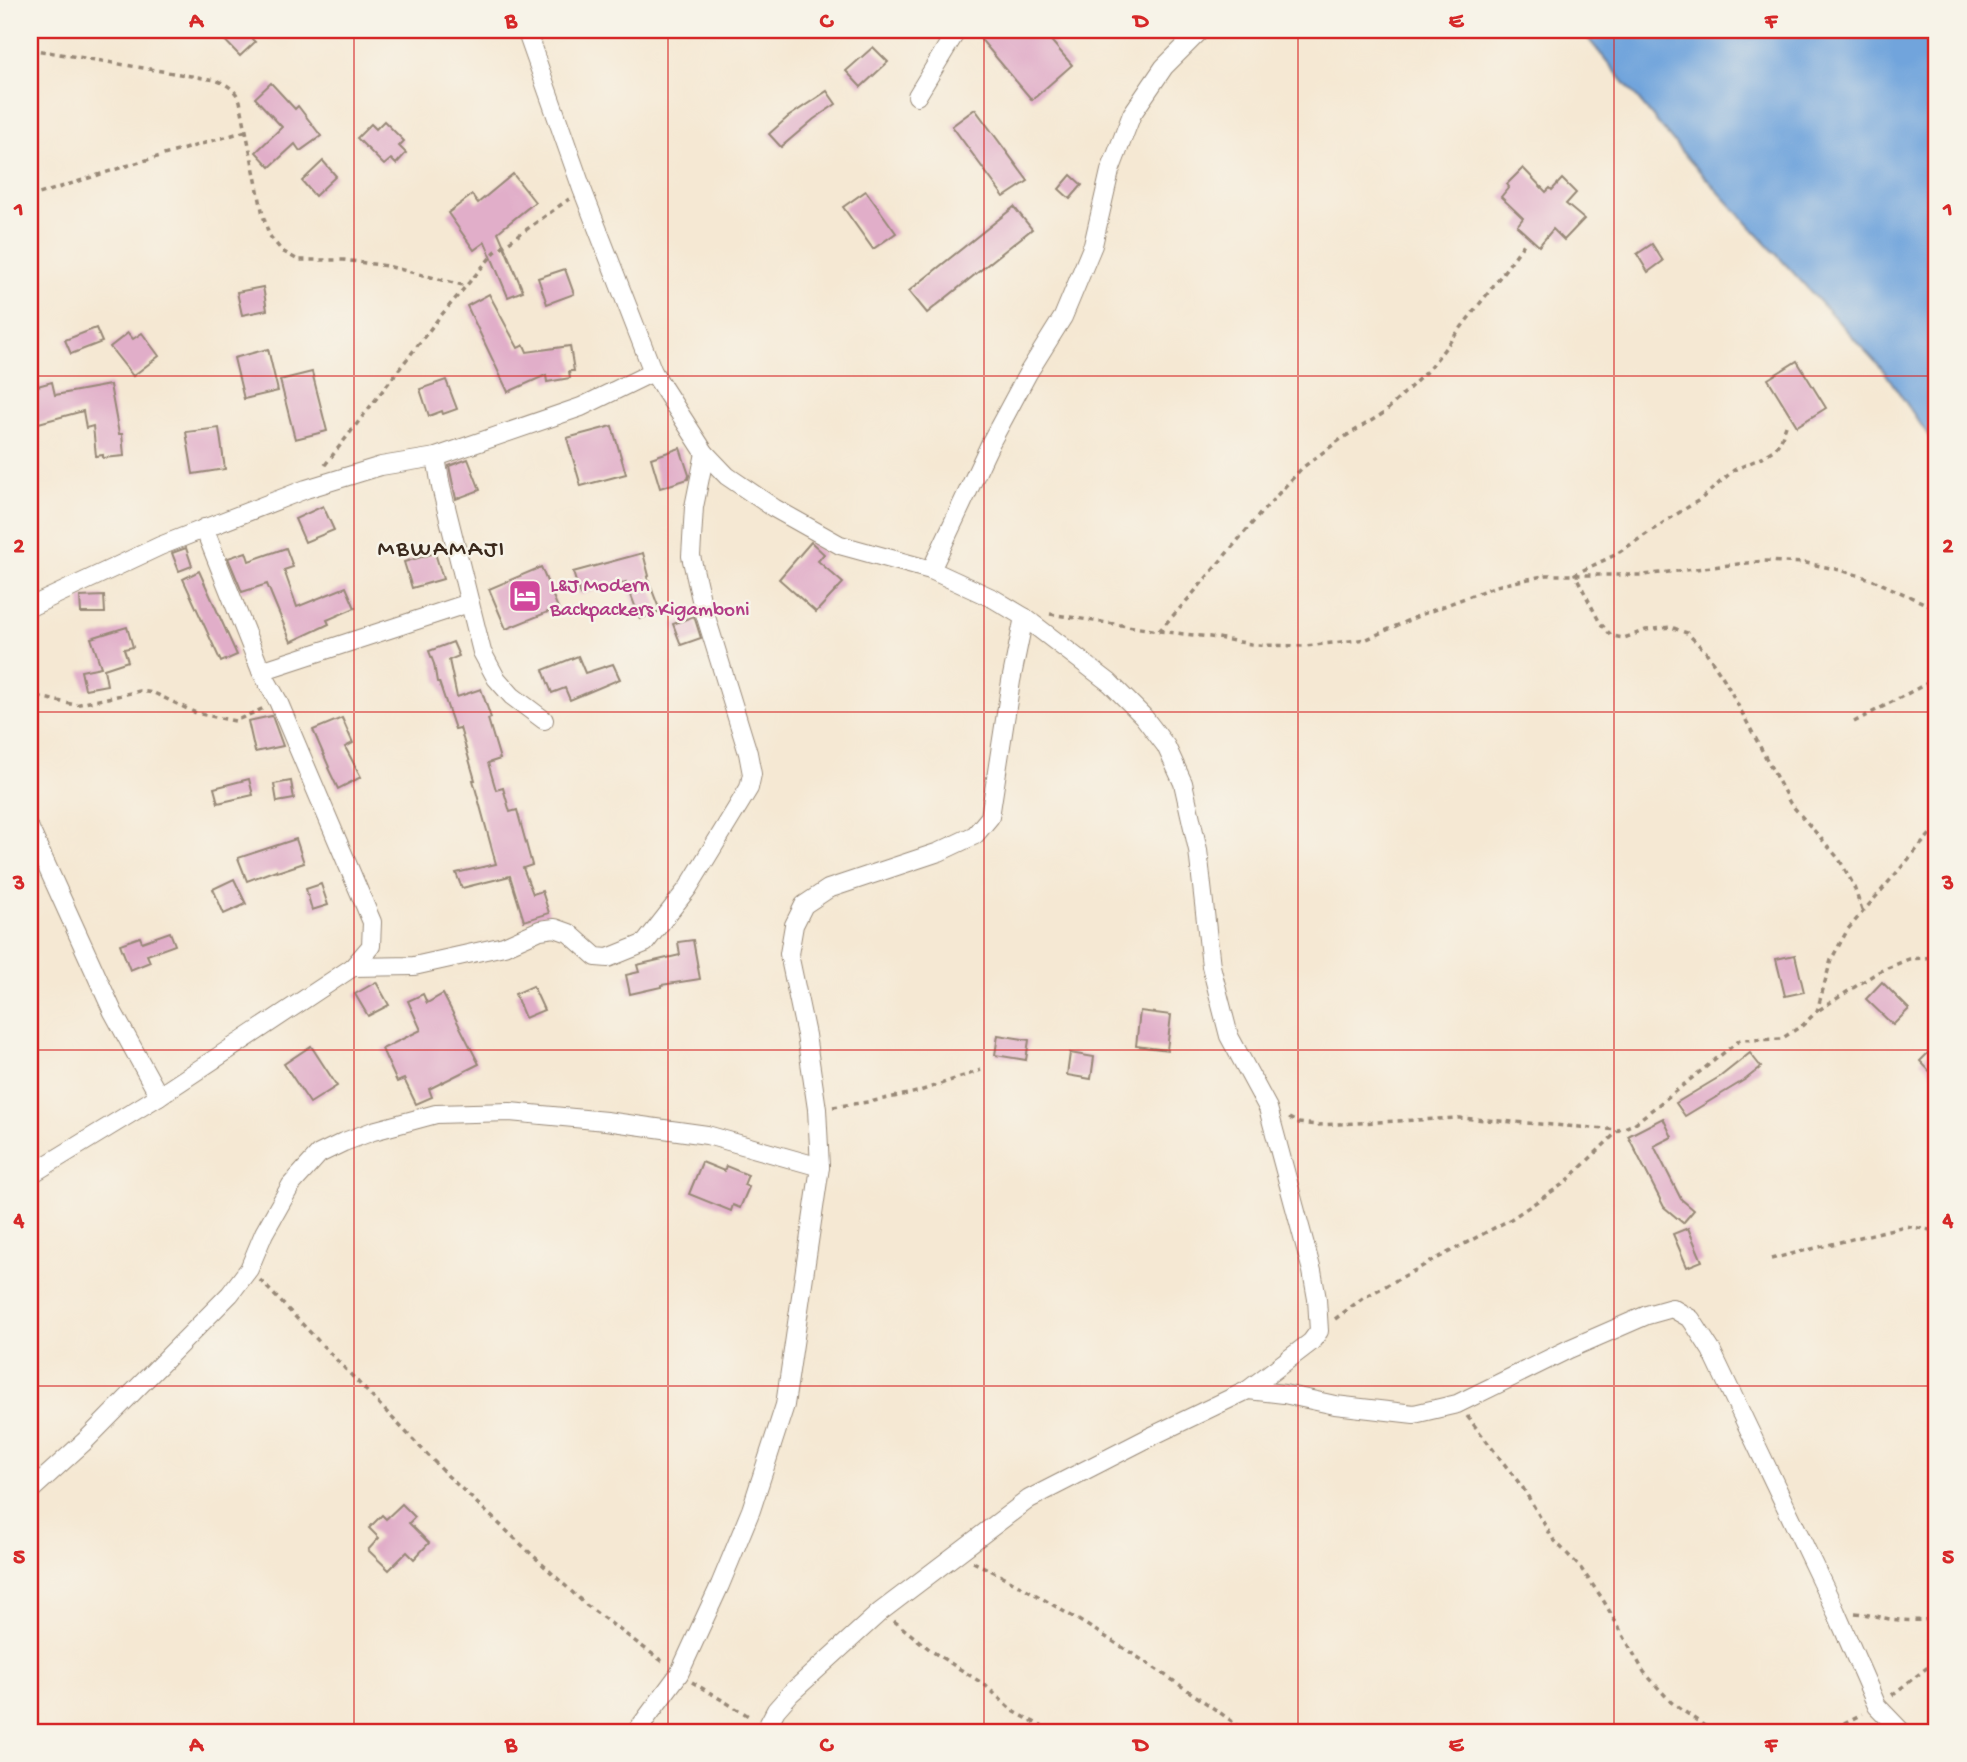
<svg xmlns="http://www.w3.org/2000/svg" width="1967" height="1762" font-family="'Gochi Hand',sans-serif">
<rect width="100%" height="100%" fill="#f7f3e8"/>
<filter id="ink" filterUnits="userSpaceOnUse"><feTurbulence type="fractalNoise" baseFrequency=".0143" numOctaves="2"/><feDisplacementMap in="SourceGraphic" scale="14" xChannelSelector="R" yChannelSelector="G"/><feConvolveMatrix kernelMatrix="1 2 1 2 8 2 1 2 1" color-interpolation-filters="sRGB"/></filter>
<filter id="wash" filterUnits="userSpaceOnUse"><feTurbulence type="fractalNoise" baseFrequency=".00686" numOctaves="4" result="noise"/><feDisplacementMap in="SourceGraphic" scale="28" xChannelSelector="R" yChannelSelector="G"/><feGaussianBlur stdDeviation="1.57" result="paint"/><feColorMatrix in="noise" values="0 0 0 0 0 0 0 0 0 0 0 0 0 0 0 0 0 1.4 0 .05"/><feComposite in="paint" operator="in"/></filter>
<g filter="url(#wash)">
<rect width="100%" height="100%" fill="#f5e8d3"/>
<polygon fill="#71a4dc" stroke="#56677d" stroke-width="2" points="1581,30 1937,30 1937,448 1884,371 1681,151"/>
<g id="blocks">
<g fill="#e1aec9">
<polygon points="215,30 243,30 255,42 240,56"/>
<polygon points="973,30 1042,30 1072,65 1032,100"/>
<polygon points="873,47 888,62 861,87 846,71"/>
<polygon points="271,83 295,109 298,106 321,136 300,151 295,144 270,167 256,152 282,127 255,98"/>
<polygon points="827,91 836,104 814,119 781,147 769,134 788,117"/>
<polygon points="975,109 1028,181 1004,197 952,126"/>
<polygon points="384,121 404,141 399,146 406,153 396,164 391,159 384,165 357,138 371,124 376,129"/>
<polygon points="323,161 336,176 315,196 302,181"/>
<polygon points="1523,168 1546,192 1550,188 1552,190 1562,179 1576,193 1566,204 1584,219 1564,240 1553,229 1539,246 1517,226 1523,218 1501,197 1509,187 1507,184"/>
<polygon points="513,174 535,202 498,232 523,291 508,297 485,242 474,250 448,213 472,195 478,203"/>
<polygon points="1071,175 1082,185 1070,199 1059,189"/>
<polygon points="866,191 896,233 873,249 843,207"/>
<polygon points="1014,207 1032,229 927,313 909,291"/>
<polygon points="1652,244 1663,261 1648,272 1637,254"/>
<polygon points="565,269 574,294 547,304 538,278"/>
<polygon points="263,287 267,310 242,315 237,292"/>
<polygon points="489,294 518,348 524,345 527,352 570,346 574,371 569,371 570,378 547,382 546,375 508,392 467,306"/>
<polygon points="96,328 102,342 71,354 65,340"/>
<polygon points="128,333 133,339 142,333 159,356 133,376 110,347"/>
<polygon points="268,349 278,391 244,399 234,358"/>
<polygon points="1797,361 1826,408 1797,426 1768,379"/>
<polygon points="312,372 327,431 295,439 280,380"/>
<polygon points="446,380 457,409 443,414 442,411 429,416 420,389"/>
<polygon points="52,382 55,395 110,385 119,434 122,434 124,456 103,458 103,455 96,456 93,426 86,428 83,411 35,424 30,403 30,388"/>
<polygon points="612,426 626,474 581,486 567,438"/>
<polygon points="219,428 225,469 193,474 186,432"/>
<polygon points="680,448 689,475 688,479 660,488 651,458"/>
<polygon points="468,459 480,490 456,499 449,466"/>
<polygon points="323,506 334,530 305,542 295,519"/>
<polygon points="811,542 824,554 818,561 843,583 816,612 779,579"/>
<polygon points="186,548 192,566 179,571 172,553"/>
<polygon points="286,548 293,567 284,570 297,607 346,587 355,608 327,620 329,624 291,642 267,584 242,592 228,558 246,552 249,561"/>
<polygon points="435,553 443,579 412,588 404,562"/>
<polygon points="643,553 649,576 647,577 660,611 640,619 626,582 580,595 573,572"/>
<polygon points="541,567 558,608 506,629 489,589"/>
<polygon points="199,571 237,655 221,662 183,579"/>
<polygon points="104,596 105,613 81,613 80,597"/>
<polygon points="694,616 701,638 681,645 673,624"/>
<polygon points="127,627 133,647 124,649 128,661 104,669 107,685 85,689 81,671 101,667 91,638"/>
<polygon points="453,642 459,656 449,660 457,697 481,689 491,718 488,719 500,759 488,763 496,790 503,788 510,812 517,810 532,865 523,868 533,894 542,891 549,913 524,921 510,876 462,888 456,873 496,864 473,780 475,780 460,728 455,729 439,682 437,682 434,664 429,651"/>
<polygon points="578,656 585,673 613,664 620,679 570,700 565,688 552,693 543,670"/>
<polygon points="272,716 283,746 255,752 248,721"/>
<polygon points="342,718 353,743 345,747 361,777 338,789 328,768 329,767 313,730"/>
<polygon points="249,779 253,795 218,803 214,788"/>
<polygon points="291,781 294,799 277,802 274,784"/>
<polygon points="296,839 304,863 277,872 276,870 247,881 238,858"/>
<polygon points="234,879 246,904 224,914 213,889"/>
<polygon points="321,884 328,905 312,910 306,889"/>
<polygon points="170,932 175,945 147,955 150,962 130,970 120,944 140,937 142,942"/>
<polygon points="693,940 700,979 661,985 661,987 630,994 626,975 639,972 637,965 680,955 678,942"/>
<polygon points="1795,955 1804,992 1785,996 1776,959"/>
<polygon points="376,982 389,1005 368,1016 355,994"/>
<polygon points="1882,982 1909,1009 1893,1025 1866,999"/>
<polygon points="533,986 544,1010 525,1018 515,994"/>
<polygon points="423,994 427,1003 443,994 479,1064 429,1089 432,1097 416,1104 404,1079 397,1082 382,1049 421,1030 408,1001"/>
<polygon points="1140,1011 1171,1015 1167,1050 1136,1046"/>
<polygon points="998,1035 1029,1040 1026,1060 995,1055"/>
<polygon points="1937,1044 1937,1079 1920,1061"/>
<polygon points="311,1046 337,1086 310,1103 284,1064"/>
<polygon points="1070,1053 1094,1057 1091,1079 1067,1075"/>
<polygon points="1750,1053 1761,1067 1746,1079 1685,1116 1676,1103 1721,1076"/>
<polygon points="1663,1118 1672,1137 1654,1146 1681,1199 1694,1210 1683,1223 1664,1207 1628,1136"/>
<polygon points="702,1162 724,1171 726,1166 748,1175 744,1185 749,1187 740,1208 733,1205 731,1211 689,1194"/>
<polygon points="1688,1228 1702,1261 1687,1267 1673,1234"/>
<polygon points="402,1504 415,1517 409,1523 429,1543 414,1559 407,1552 389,1570 368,1550 379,1538 369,1528 382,1515 386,1519"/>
</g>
</g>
</g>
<g filter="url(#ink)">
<use href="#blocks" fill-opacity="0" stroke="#988978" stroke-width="2"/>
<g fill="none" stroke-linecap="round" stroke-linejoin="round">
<defs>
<g id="minor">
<polyline points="526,30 582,189 653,372 705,453 727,476 774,508 840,545 931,570 994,599 1024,617 1110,683 1143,716 1166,746 1183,783 1198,850 1211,966 1229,1036 1268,1108 1312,1271 1317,1299 1319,1331 1311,1342 1248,1390"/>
<polyline points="917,96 957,30"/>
<polyline points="436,457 441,487 482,652 496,678 512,696 544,720"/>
<polyline points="931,570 991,442 1028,373 1063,317 1093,245 1110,171 1132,114 1164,67 1201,30"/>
<polyline points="30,607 160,546 306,489 381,466 436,457 581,407 653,372"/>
<polyline points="261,671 469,603"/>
<polyline points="30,829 113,1012 159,1096"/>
<polyline points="353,967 414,966 504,946 540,930 555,928 569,933 596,957 608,958 645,943 688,888 749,788 752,774 748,753 702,604 691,556 694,507 705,453"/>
<polyline points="30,1175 159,1096 353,967 371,946 372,922 278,701 261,671 204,528"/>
<polyline points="30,1491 84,1442 230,1294 249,1269 264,1233 291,1185 319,1154 344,1142 373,1131 436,1114 510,1112 606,1121 707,1135 820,1167"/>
<polyline points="636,1732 679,1674 720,1585 751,1510 785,1405 820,1167 817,1109 806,1035 789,954 794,925 804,905 828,889 939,852 975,835 990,817 1011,681 1024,617"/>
<polyline points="769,1732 767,1727 776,1710 791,1693 880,1612 1029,1499 1152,1436 1248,1390 1284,1394 1335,1405 1414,1414 1457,1404 1569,1349 1647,1315 1672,1308 1691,1319 1711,1350 1836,1612 1877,1706 1902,1732"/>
</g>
</defs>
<use href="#minor" stroke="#988978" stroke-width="20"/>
<g stroke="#988978" stroke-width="3.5" stroke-dasharray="5 5" stroke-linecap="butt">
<path d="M 30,49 L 215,80 C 227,84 235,89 240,101 L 263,215 L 269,235 L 282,251 L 298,260 L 344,260 L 387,266 L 466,286"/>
<polyline points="30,197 126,166 246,131"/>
<polyline points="1786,425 1781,440 1775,449 1761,458 1734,470 1701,499 1672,517 1615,555 1575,574 1600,623 1612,636 1624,638 1646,630 1671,627 1687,633 1706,652 1724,679 1790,803 1839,859 1853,884 1863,913"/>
<polyline points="325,465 438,319 495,252 569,199"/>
<polyline points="1050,614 1159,631 1218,638 1256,645 1306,646 1367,639 1418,616 1496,586 1547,575 1643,575 1764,561 1806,563 1840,570 1871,579 1937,609"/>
<polyline points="1159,631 1190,597 1260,514 1302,468 1341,439 1384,413 1429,369 1488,293 1524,244"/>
<polyline points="30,690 40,697 75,705 140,691 154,693 196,713 235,721 264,708"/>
<polyline points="1854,722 1937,678"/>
<polyline points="1819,1010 1878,972 1909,959 1937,957"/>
<polyline points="833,1107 874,1101 917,1092 981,1070"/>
<polyline points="1289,1118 1299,1123 1318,1125 1460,1118 1619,1130"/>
<polyline points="1771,1259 1905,1226 1937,1231"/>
<polyline points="260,1280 448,1476 586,1605 666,1664"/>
<polyline points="1335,1319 1363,1298 1511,1219 1566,1182 1619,1130 1634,1124 1740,1040 1781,1039 1803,1025 1817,1011 1831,960 1848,929 1937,826"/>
<polyline points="1467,1416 1523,1488 1553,1539 1580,1567 1602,1598 1644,1672 1671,1702 1713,1732"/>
<path d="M 973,1562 C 1002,1575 1030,1591 1058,1608 C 1123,1646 1186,1688 1247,1732"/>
<path d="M 1855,1613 C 1867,1614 1878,1617 1890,1619 C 1905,1621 1922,1621 1937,1618"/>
<polyline points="894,1621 933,1652 985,1685 1013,1711 1045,1728 1047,1732"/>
<polyline points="692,1682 752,1718"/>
<polyline points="1892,1695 1937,1660"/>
<polyline points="1826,1732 1862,1714"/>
</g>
<use href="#minor" stroke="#fff" stroke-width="18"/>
</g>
</g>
<path fill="none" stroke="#d62828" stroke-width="2" stroke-opacity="0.55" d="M 354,30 L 354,1732M 668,30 L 668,1732M 984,30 L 984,1732M 1298,30 L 1298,1732M 1614,30 L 1614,1732M 30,376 L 1937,376M 30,712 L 1937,712M 30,1050 L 1937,1050M 30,1386 L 1937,1386"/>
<defs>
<symbol id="hotel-square" viewBox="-11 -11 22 22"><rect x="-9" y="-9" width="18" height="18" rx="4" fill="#d1479c" stroke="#f7f3e8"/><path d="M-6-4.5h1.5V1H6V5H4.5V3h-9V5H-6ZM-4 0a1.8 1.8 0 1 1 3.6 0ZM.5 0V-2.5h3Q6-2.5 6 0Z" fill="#fff"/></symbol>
</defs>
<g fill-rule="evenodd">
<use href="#hotel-square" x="506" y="577" width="38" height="38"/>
</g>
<g text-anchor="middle" stroke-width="5" stroke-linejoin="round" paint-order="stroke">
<g font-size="21" fill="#b23c85" stroke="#f7f3e8" text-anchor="start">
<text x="550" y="591">L&amp;J Modern<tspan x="550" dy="24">Backpackers Kigamboni</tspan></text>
</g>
<g font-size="24" letter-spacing="2" fill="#3b2a1e" stroke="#f7f3e8">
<text x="442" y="555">MBWAMAJI</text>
</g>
</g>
<rect width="1967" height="1762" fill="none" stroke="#f7f3e8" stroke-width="77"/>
<rect x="38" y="38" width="1890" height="1686" fill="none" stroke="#d62828" stroke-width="2.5"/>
<g font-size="23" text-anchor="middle" font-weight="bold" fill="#d62828">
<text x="196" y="27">A</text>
<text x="511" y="27">B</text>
<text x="826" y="27">C</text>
<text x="1141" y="27">D</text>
<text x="1456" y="27">E</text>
<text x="1771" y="27">F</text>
<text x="19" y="215">1</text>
<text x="1948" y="215">1</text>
<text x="19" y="552">2</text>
<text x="1948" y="552">2</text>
<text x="19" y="889">3</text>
<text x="1948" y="889">3</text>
<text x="19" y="1226">4</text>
<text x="1948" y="1226">4</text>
<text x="19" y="1563">5</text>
<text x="1948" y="1563">5</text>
<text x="196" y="1751">A</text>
<text x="511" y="1751">B</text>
<text x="826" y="1751">C</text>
<text x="1141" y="1751">D</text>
<text x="1456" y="1751">E</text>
<text x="1771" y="1751">F</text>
</g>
</svg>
